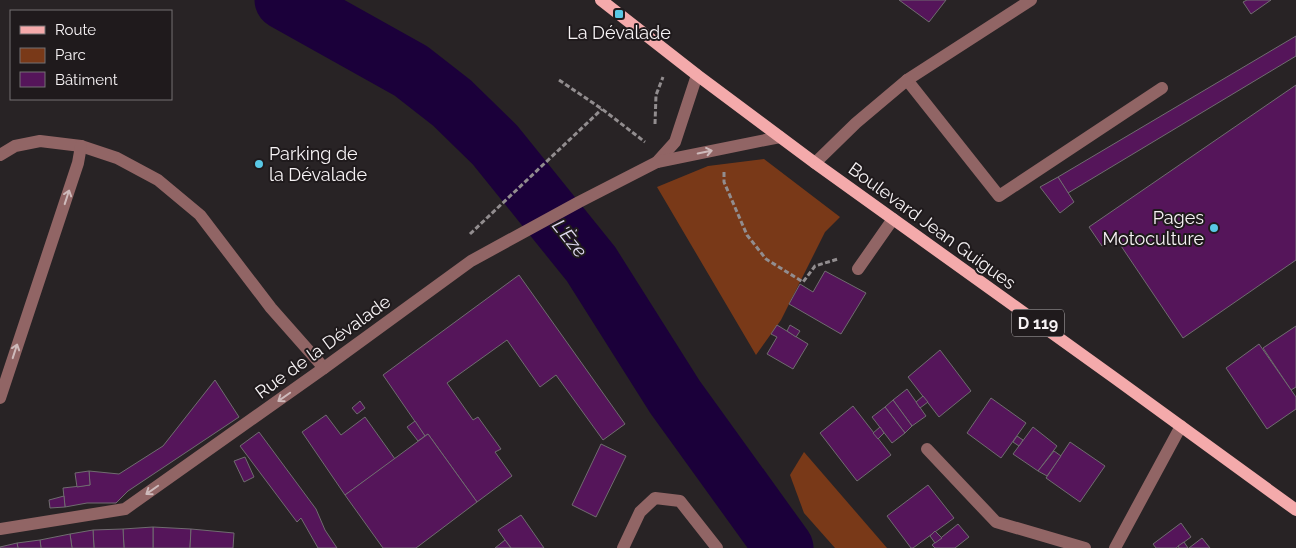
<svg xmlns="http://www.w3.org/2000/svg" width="1296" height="548" font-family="Raleway,sans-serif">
<rect width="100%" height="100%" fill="#282325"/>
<g fill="#793918">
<polygon points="764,159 840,217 825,232 781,320 756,355 657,187 708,166"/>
<polygon points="804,452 887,548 835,548 804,513 790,475"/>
</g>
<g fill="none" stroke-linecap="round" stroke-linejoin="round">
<polyline stroke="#1b003a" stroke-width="59" points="284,0 411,71 452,103 495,145 591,264 675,397 784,548"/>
</g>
<g fill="#55155a" stroke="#706c70">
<polygon points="899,0 946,0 929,22"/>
<polygon points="1247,0 1271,0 1251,14 1243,2"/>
<polygon points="1296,36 1296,56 1068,193 1058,177"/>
<polygon points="1296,85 1296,260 1183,338 1115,237 1102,246 1089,227"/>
<polygon points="1058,177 1074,202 1060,213 1040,187"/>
<polygon points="825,271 866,293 841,334 789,304 800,284 813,292"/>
<polygon points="519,275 625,424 603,440 556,375 540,387 507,340 447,383 473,420 478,417 501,449 495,452 512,476 477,502 428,434 425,436 383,375"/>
<polygon points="777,325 808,344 793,369 767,354 777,337 771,334"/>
<polygon points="790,325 800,331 796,337 787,331"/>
<polygon points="1296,326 1296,387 1291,390 1263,348"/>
<polygon points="1259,344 1296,397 1296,409 1267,429 1226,368"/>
<polygon points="940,350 971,391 939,417 908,377"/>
<polygon points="215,380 239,417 128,491 116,503 87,503 65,507 63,488 90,485 89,471 119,474 163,446"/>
<polygon points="907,389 926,416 912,426 893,400"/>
<polygon points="923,396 928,402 920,408 916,402"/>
<polygon points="991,398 1026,423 1001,458 967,433"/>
<polygon points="893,400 912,426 905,433 885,407"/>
<polygon points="360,401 365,408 357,414 352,408"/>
<polygon points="853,406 891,455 857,481 820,433"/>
<polygon points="885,407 905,433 892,443 872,417"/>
<polygon points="326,415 341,435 365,417 395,459 345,495 302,432"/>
<polygon points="415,421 425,436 418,441 407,427"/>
<polygon points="880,427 884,433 878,439 873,433"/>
<polygon points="1033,427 1057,446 1038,471 1013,454"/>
<polygon points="259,432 316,509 325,530 337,548 318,548 301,518 297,522 240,446"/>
<polygon points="428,434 477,502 416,548 383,548 345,495"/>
<polygon points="1017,436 1023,440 1019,446 1013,442"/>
<polygon points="1070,442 1105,466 1080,502 1046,478"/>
<polygon points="601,444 626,456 596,517 572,505"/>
<polygon points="1054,451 1061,456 1047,476 1038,471"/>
<polygon points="245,457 254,477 244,482 234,461"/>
<polygon points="89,471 90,485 77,487 75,473"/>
<polygon points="928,485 954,518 913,548 911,548 887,516"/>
<polygon points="64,496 65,507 50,508 49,500"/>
<polygon points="521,515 544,548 511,548 505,540 498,530"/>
<polygon points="1181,523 1191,537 1176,548 1156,548 1153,544"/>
<polygon points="958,524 969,537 955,548 935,548 932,545"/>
<polygon points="153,527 191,529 190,548 153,548"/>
<polygon points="153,527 153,548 124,548 123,529"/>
<polygon points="123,529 124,548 94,548 93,530"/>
<polygon points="191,529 234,533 233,548 190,548"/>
<polygon points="93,530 94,548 72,548 70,534"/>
<polygon points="935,531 942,538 935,543 930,536"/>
<polygon points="70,534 72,548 41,548 40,540"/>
<polygon points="1202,538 1210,548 1189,548"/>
<polygon points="40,540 41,548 18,548 17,543"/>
<polygon points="505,540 511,548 495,548"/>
<polygon points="1184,542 1188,548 1179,548 1178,546"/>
<polygon points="17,543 18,548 0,548 0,547"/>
</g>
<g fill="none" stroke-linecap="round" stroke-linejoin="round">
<g stroke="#928d8f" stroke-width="3" stroke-dasharray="5 2.5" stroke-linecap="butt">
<polyline points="559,80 602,109 645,142"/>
<polyline points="655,124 656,95 663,77"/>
<polyline points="724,172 724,182 747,235 766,259 803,282 815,266 838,259"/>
<polyline points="470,234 602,109"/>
</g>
<g stroke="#916565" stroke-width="12">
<polyline points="907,80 999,196 1162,88"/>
<polyline points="0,155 15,146 40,141 81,146 117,158 158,180 200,215 271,308 324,368"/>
<polyline points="657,162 675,142 697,75"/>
<polyline points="815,163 856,123 907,80 1031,0"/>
<polyline points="858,269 893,219"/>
<polyline points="0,398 78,163 81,146"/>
<polyline points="927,449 996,522 1085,548"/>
<polyline points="0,529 125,509 324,368 471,261 579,202 657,162 780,137"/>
<polyline points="623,548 640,512 655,498 680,501 717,548"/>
<polyline points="1115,548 1181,426"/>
</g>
<polyline stroke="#f4aaab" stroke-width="12" points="601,0 697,75 815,163 1116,379 1296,510"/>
</g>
<defs><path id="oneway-shaft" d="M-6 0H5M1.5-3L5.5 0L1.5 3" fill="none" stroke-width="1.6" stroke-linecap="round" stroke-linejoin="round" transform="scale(1.25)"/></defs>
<g stroke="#cebabb">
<use href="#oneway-shaft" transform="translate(705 152) rotate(-12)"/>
<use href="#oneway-shaft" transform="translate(67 197) rotate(-72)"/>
<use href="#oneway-shaft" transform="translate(15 351) rotate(-72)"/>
<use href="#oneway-shaft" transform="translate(284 397) rotate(145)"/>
<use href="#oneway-shaft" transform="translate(152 490) rotate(145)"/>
</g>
<g fill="#59c8e5" stroke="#1f1a1c" stroke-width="2">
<rect x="614" y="9" width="10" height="10" rx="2.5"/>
<circle cx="259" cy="164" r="5"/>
<circle cx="1214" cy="228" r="5"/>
</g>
<g text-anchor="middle" stroke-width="4" stroke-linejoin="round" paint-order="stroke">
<rect fill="#1f1a1c" stroke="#b6b2b4" stroke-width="1" x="1012" y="309.5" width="52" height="27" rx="4"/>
<g font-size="16" font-weight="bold" fill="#f7f3f5">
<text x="1038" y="329">D 119</text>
</g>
<g font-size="18" fill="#f7f3f5" stroke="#1f1a1c">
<text x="619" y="39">La Dévalade</text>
<text x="269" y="160" text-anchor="start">Parking de<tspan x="269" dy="21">la Dévalade</tspan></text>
<text x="1204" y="224" text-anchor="end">Pages<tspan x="1204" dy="21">Motoculture</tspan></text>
</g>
<g font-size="18" fill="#f7f3f5" stroke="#1f1a1c">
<text transform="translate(932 226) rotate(36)" y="6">Boulevard Jean Guigues</text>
<text transform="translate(323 347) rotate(-36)" y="6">Rue de la Dévalade</text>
</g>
<g font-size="19" font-style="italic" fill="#e0daf1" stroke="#1f1a1c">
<text transform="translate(570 238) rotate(51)" y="7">L'Èze</text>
</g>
</g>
<rect x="10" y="10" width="162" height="90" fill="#1f1a1c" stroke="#757173"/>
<rect x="20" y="26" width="25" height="8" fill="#f4aaab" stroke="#757173"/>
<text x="55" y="35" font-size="15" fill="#f7f3f5">Route</text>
<rect x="20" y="48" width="25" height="15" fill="#793918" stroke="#757173"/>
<text x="55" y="60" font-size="15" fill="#f7f3f5">Parc</text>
<rect x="20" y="72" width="25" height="15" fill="#55155a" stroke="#757173"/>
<text x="55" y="85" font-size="15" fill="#f7f3f5">Bâtiment</text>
</svg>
